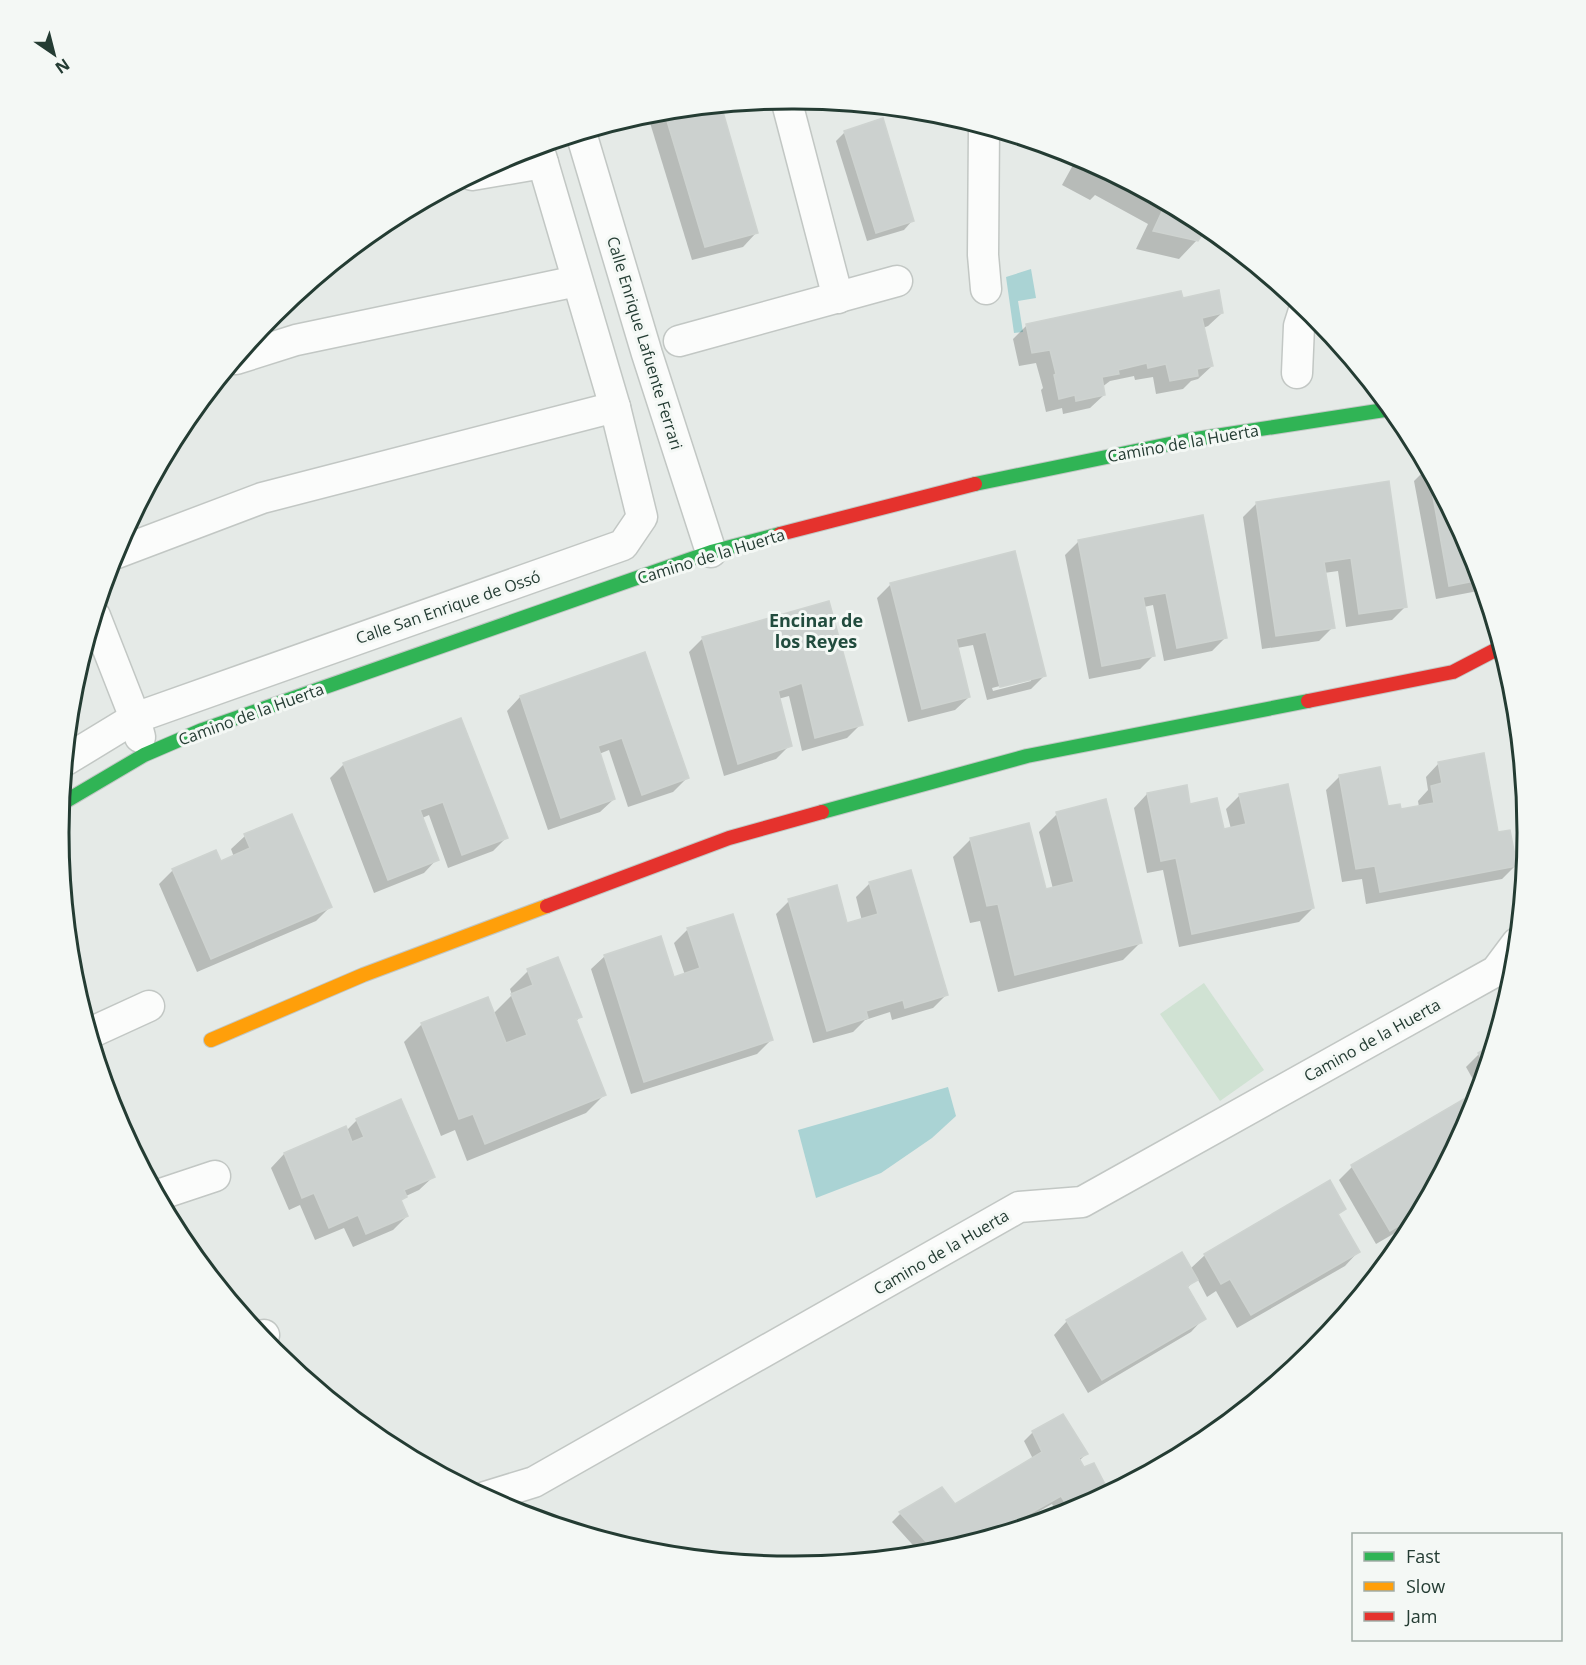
<svg xmlns="http://www.w3.org/2000/svg" width="1586" height="1665" font-family="'Open Sans',sans-serif">
<rect width="100%" height="100%" fill="#e5eae7"/>
<polygon fill="#d0e2d3" points="1204,983 1264,1070 1220,1101 1160,1014"/>
<g fill="#aad3d4">
<polygon points="1031,269 1036,298 1018,301 1023,332 1014,333 1006,277"/>
<polygon points="948,1087 956,1116 932,1138 881,1173 816,1198 798,1130"/>
</g>
<g fill="#0003" fill-rule="evenodd">
<polygon points="720,105 756,233 743,247 692,260 647,113"/>
<polygon points="845,132 912,221 904,230 867,241 836,141"/>
<polygon points="1078,156 1201,222 1214,233 1205,228 1197,240 1179,259 1136,249 1148,224 1095,195 1090,200 1062,185"/>
<polygon points="1217,235 1232,247 1216,238"/>
<polygon points="1259,269 1279,286 1256,274"/>
<polygon points="1182,300 1222,313 1208,326 1203,328 1212,366 1198,379 1191,381 1183,389 1156,394 1153,377 1135,380 1134,376 1110,381 1102,387 1104,395 1090,408 1063,414 1062,408 1046,412 1041,390 1043,388 1036,363 1019,366 1013,339 1027,325"/>
<polygon points="1427,468 1472,552 1488,607 1481,608 1478,591 1436,599 1414,481"/>
<polygon points="1387,483 1406,606 1392,620 1346,627 1338,571 1324,573 1333,627 1319,641 1262,649 1243,517 1257,503"/>
<polygon points="1202,517 1225,638 1212,651 1164,661 1153,605 1144,607 1154,655 1140,669 1089,679 1065,555 1078,542"/>
<path d="M 1014,552 L 1045,675 L 1031,689 L 987,700 L 973,645 L 957,648 L 969,697 L 955,710 L 908,722 L 877,598 L 891,584 ZM 1031,678 L 1031,681 L 993,691 L 992,688 Z"/>
<polygon points="827,603 861,724 847,738 802,751 789,696 778,699 790,745 776,759 724,776 689,652 703,638"/>
<polygon points="644,654 687,778 673,792 628,807 609,750 599,754 614,799 600,812 548,830 507,711 520,697"/>
<polygon points="460,720 507,837 493,851 448,868 429,815 422,818 437,859 424,873 374,893 330,778 344,764"/>
<polygon points="1439,763 1497,834 1515,866 1502,879 1366,904 1362,879 1342,882 1326,790 1339,777 1387,808 1400,811 1419,807 1418,801 1428,790 1426,777"/>
<polygon points="1147,794 1189,806 1223,831 1231,829 1226,809 1240,795 1313,908 1299,922 1179,947 1163,870 1147,873 1134,808"/>
<polygon points="1057,814 1141,942 1123,960 998,992 980,921 970,923 953,857 971,839 1045,891 1053,889 1039,832"/>
<polygon points="245,836 330,907 316,921 197,972 159,884 173,870 220,863 234,857 231,849"/>
<polygon points="910,872 946,995 933,1008 892,1020 890,1012 865,1020 853,1032 813,1043 776,914 789,901 846,925 862,921 856,897 869,884"/>
<polygon points="688,929 771,1040 757,1054 631,1094 591,969 605,956 673,979 685,975 674,943"/>
<polygon points="528,971 580,1017 575,1022 604,1095 586,1113 467,1161 455,1130 441,1136 404,1042 422,1024 493,1014 512,995 510,989"/>
<polygon points="1492,1046 1479,1090 1466,1067 1479,1054"/>
<polygon points="1469,1098 1474,1107 1471,1114 1414,1222 1376,1244 1339,1180 1352,1167"/>
<polygon points="357,1120 433,1177 419,1190 406,1196 400,1201 407,1216 393,1230 353,1247 344,1228 315,1240 300,1205 289,1210 271,1168 284,1154 346,1131"/>
<polygon points="1344,1208 1337,1215 1358,1252 1345,1266 1237,1328 1216,1291 1207,1297 1197,1278 1187,1288 1204,1318 1191,1332 1088,1393 1054,1335 1067,1321 1190,1269 1205,1255"/>
<polygon points="1033,1432 1086,1454 1079,1461 1083,1469 1093,1465 1108,1493 1074,1511 1059,1516 1052,1504 998,1534 936,1553 921,1554 892,1522 900,1514 942,1489 954,1506 1033,1459 1024,1441"/>
</g>
<g fill="#ccd1cf" stroke="#ced3d0" stroke-width="1.5">
<polygon points="721,105 758,233 705,247 664,111"/>
<polygon points="883,118 914,221 876,233 844,131"/>
<polygon points="1084,159 1201,222 1207,227 1198,241 1153,231 1165,205 1113,177 1110,183 1079,167"/>
<polygon points="1219,290 1223,313 1202,318 1213,366 1197,369 1198,376 1170,381 1166,364 1148,368 1147,363 1118,370 1119,374 1102,377 1105,395 1076,401 1075,395 1059,399 1054,375 1056,374 1050,350 1032,353 1026,324 1181,291 1183,298"/>
<polygon points="1428,469 1472,552 1480,580 1449,586"/>
<polygon points="1389,481 1407,607 1359,614 1351,558 1324,562 1335,628 1276,636 1256,502"/>
<polygon points="1203,515 1227,638 1177,648 1166,593 1143,597 1155,656 1102,666 1078,540"/>
<polygon points="1015,551 1046,676 1000,687 986,632 956,639 970,697 922,709 890,583"/>
<polygon points="829,601 863,725 815,738 802,683 778,691 792,746 738,764 702,637"/>
<polygon points="645,652 689,778 642,795 622,738 598,746 615,799 561,818 520,696"/>
<polygon points="461,718 508,838 462,855 443,802 420,810 439,860 388,880 343,763"/>
<polygon points="1484,753 1498,832 1510,830 1517,866 1380,892 1375,866 1356,869 1339,775 1380,767 1388,806 1400,804 1401,809 1434,803 1431,786 1442,783 1438,762"/>
<polygon points="1288,784 1314,908 1192,934 1176,858 1161,861 1147,793 1187,785 1190,804 1217,798 1224,829 1246,824 1239,794"/>
<polygon points="1106,799 1142,943 1015,975 998,904 987,906 970,838 1029,823 1046,889 1074,882 1056,812"/>
<polygon points="292,814 332,907 211,959 172,869 216,850 221,861 250,848 244,834"/>
<polygon points="911,870 948,995 905,1008 903,1000 866,1011 868,1018 827,1031 788,899 837,885 847,923 878,914 869,882"/>
<polygon points="733,914 773,1040 644,1082 604,955 661,936 674,977 700,968 687,928"/>
<polygon points="558,957 582,1017 576,1019 606,1095 485,1144 473,1114 459,1119 421,1023 488,997 506,1043 527,1035 511,994 533,985 527,969"/>
<polygon points="1493,1044 1486,1066 1478,1053"/>
<polygon points="1469,1096 1474,1105 1471,1114 1417,1215 1390,1231 1351,1165"/>
<polygon points="401,1099 435,1177 404,1190 407,1197 401,1200 408,1216 366,1234 358,1215 329,1228 314,1193 302,1198 284,1153 346,1126 352,1142 364,1137 356,1119"/>
<polygon points="1330,1180 1346,1209 1338,1214 1360,1252 1251,1315 1230,1279 1221,1284 1204,1254"/>
<polygon points="1182,1252 1198,1280 1187,1286 1206,1319 1102,1380 1066,1320"/>
<polygon points="1063,1414 1088,1454 1079,1458 1084,1467 1094,1463 1109,1492 1071,1512 1061,1496 988,1537 932,1553 930,1546 899,1512 942,1487 955,1504 1042,1452 1032,1431"/>
</g>
<g fill="none" stroke-linecap="round" stroke-linejoin="round">
<defs>
<g id="street">
<polyline points="786,99 838,298"/>
<polyline points="984,127 983,255 986,289"/>
<polyline points="581,133 647,354 711,552"/>
<polyline points="472,175 543,163"/>
<polyline points="679,341 897,281"/>
<polyline points="236,359 296,340 577,281"/>
<polyline points="1297,373 1299,326 1305,307"/>
<polyline points="114,554 262,498 615,407"/>
<polyline points="95,616 135,718 140,737"/>
<polyline points="66,760 135,718 623,545 642,517 615,407 538,146"/>
<polyline points="90,1033 149,1006"/>
<polyline points="158,1195 215,1176"/>
<polyline points="260,1336 264,1335"/>
<polyline points="485,1497 534,1482 1019,1207 1082,1202 1496,971 1517,943"/>
</g>
<g id="fast">
<polyline points="975,484 1189,440 1391,409"/>
<polyline points="61,804 144,755 202,730 711,552 780,534"/>
<polyline points="822,812 1027,756 1308,701"/>
</g>
<polyline id="slow" points="211,1040 363,975 547,906"/>
<g id="jam">
<polyline points="780,534 975,484"/>
<polyline points="1308,701 1453,672 1501,647"/>
<polyline points="547,906 729,838 822,812"/>
</g>
</defs>
<use href="#street" stroke="#c2c7c4" stroke-width="33"/>
<use href="#fast" stroke="#c1c7c4" stroke-width="16"/>
<use href="#slow" stroke="#c1c7c4" stroke-width="16"/>
<use href="#jam" stroke="#c1c7c4" stroke-width="16"/>
<use href="#street" stroke="#fbfcfb" stroke-width="30"/>
<use href="#fast" stroke="#30b455" stroke-width="14"/>
<use href="#slow" stroke="#ff9f0a" stroke-width="14"/>
<use href="#jam" stroke="#e5322d" stroke-width="14"/>
</g>
<g text-anchor="middle" stroke-width="6" stroke-linejoin="round" paint-order="stroke">
<g font-size="16" fill="#243c33" stroke="#f4f8f5">
<text transform="translate(645 343) rotate(73)" y="6">Calle Enrique Lafuente Ferrari</text>
<text transform="translate(1183 443) rotate(-10)" y="6">Camino de la Huerta</text>
<text transform="translate(711 556) rotate(-17)" y="6">Camino de la Huerta</text>
<text transform="translate(448 607) rotate(-19)" y="6">Calle San Enrique de Ossó</text>
<text transform="translate(251 714) rotate(-20)" y="6">Camino de la Huerta</text>
<text transform="translate(1372 1040) rotate(-29)" y="6">Camino de la Huerta</text>
<text transform="translate(941 1252) rotate(-30)" y="6">Camino de la Huerta</text>
</g>
<g font-size="18" font-weight="bold" fill="#224c3e" stroke="#f4f8f5">
<text x="816" y="627">Encinar de<tspan x="816" dy="21">los Reyes</tspan></text>
</g>
</g>
<path d="M0 0H1586V1665H0ZM792 109H794A723 723 0 0 1 1517 832V833A723 723 0 0 1 794 1556H792A723 723 0 0 1 69 833V832A723 723 0 0 1 792 109Z" fill="#f4f8f5" fill-rule="evenodd"/>
<path fill="none" stroke="#243c33" stroke-width="3" d="M792 109H794A723 723 0 0 1 1517 832V833A723 723 0 0 1 794 1556H792A723 723 0 0 1 69 833V832A723 723 0 0 1 792 109Z"/>
<rect x="1352" y="1533" width="210" height="108" fill="#f4f8f5" stroke="#a1ada7" stroke-width="1.5"/>
<rect x="1364" y="1552" width="30" height="9" fill="#30b455" stroke="#a1ada7" stroke-width="1.5"/>
<text x="1406" y="1563" font-size="18" fill="#243c33">Fast</text>
<rect x="1364" y="1582" width="30" height="9" fill="#ff9f0a" stroke="#a1ada7" stroke-width="1.5"/>
<text x="1406" y="1593" font-size="18" fill="#243c33">Slow</text>
<rect x="1364" y="1612" width="30" height="9" fill="#e5322d" stroke="#a1ada7" stroke-width="1.5"/>
<text x="1406" y="1623" font-size="18" fill="#243c33">Jam</text>
<g transform="translate(54 54) rotate(145)" stroke="#f4f8f5" stroke-width="4.5" paint-order="stroke">
<path d="M0-4.5L10 22L0 15L-10 22Z" fill="#243c33"/>
<text y="-9" font-size="16" font-weight="bold" text-anchor="middle" fill="#243c33">N</text>
</g>
</svg>
